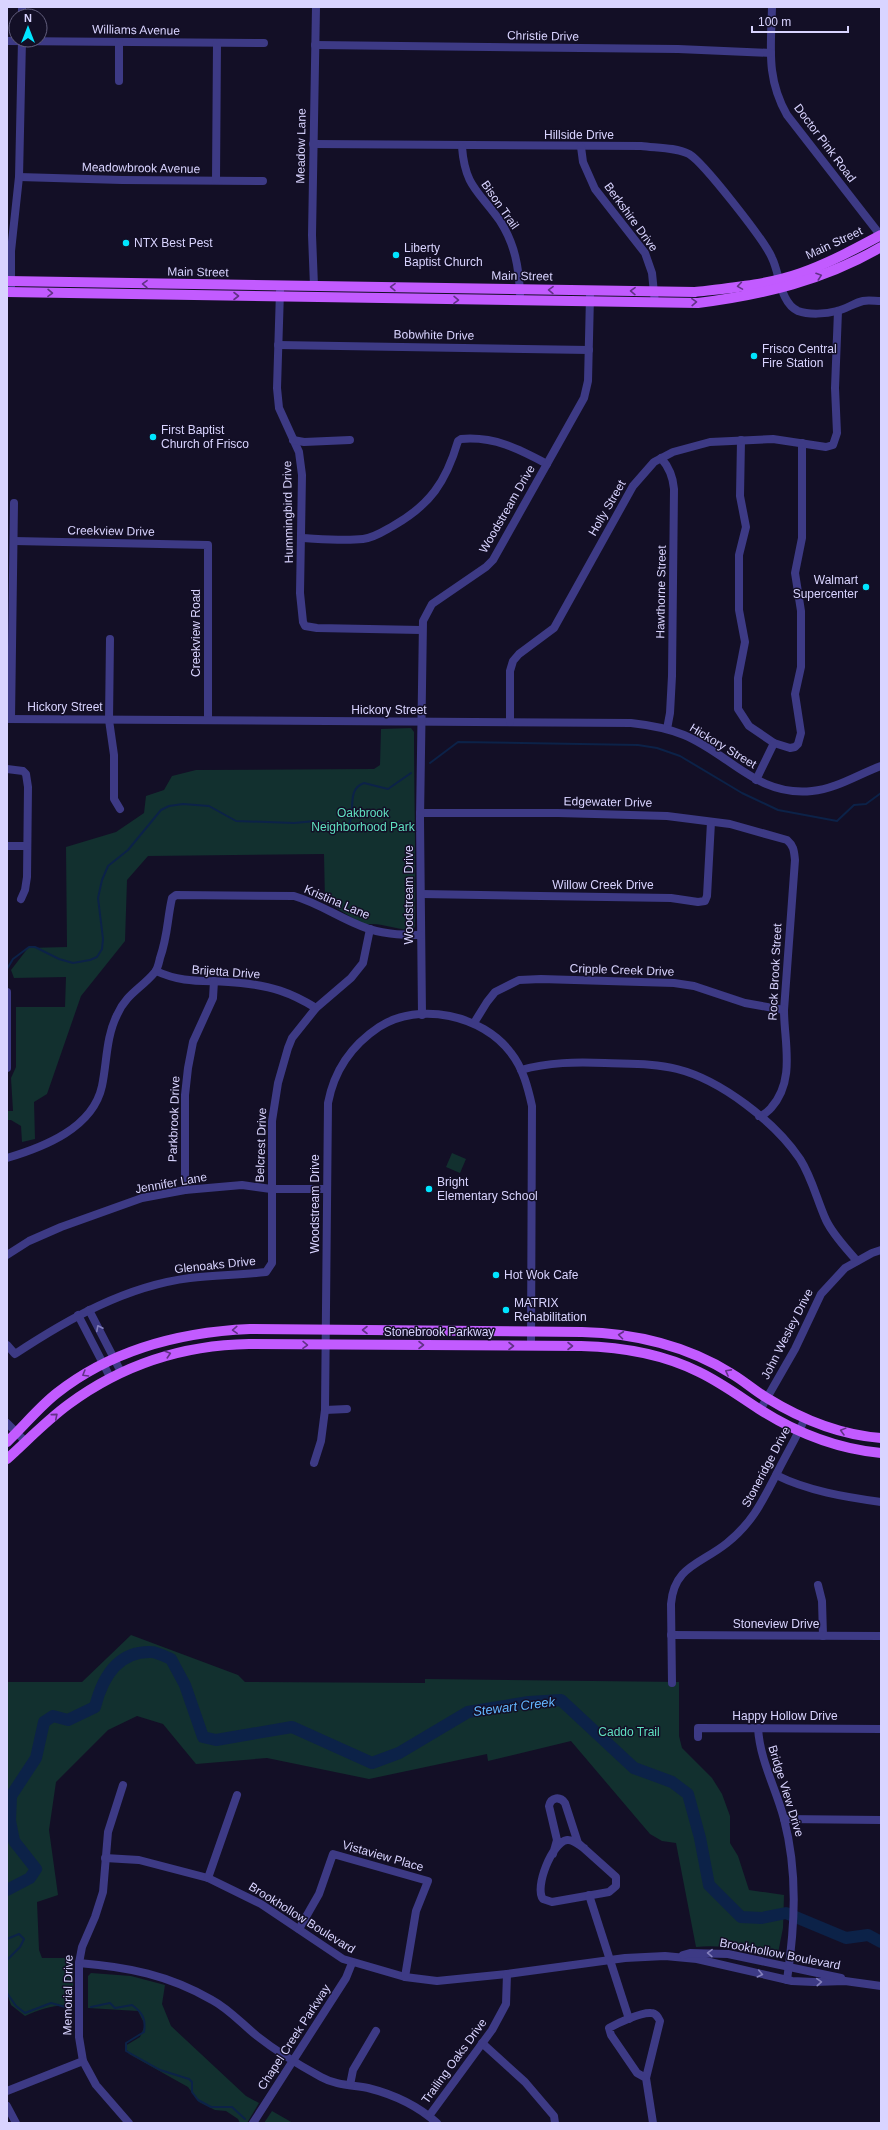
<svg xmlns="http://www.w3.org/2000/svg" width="888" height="2130" font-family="Helvetica,sans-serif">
<rect width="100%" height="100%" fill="#130f26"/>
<g fill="#12302f">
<path d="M 411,728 L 414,732 C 414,796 416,861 415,926 L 413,930 C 397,931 380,921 364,925 L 325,901 L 324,854 L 148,856 L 127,880 L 125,941 L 81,996 L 47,1094 L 34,1102 L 35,1139 L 22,1142 L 21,1126 L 11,1120 L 7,1120 L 7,1111 L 13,1111 L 11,1078 L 16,1067 L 16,1007 L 65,1007 L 66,977 L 14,978 L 11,970 L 28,948 L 67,947 L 66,847 L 116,832 L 144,813 L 146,796 L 164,790 L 172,776 L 196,770 L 374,769 L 380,765 L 381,729 Z"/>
<polygon points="452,1153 466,1159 460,1173 446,1167"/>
<path d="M 131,1635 L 238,1675 L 245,1682 L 425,1683 L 425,1679 L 679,1682 L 679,1736 L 682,1748 L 712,1778 L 722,1794 L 730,1816 L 730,1843 L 738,1856 L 749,1890 L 784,1895 L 783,1928 L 777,1958 C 750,1951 725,1944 696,1947 L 676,1843 L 662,1841 L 650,1834 L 571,1741 L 488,1761 L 487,1754 L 369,1779 L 267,1758 L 196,1764 L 163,1724 L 137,1716 L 108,1730 L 56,1782 L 49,1830 L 58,1895 L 37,1902 L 39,1950 L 42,1958 L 73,1958 L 73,2006 C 55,2004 41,2009 25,2016 L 11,2005 L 7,1993 L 7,1682 L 82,1682 Z"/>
<polygon points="91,1973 131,1976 165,1985 162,2004 171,2026 246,2096 259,2103 247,2123 240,2123 238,2119 226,2111 215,2110 199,2102 188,2087 129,2054 125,2046 140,2037 145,2025 138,2011 88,2008 88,1976"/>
<polygon points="272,2111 293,2123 264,2123"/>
</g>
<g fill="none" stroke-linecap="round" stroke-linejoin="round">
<g stroke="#0c2248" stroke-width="2">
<polyline points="430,763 458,742 638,745 657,748 680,756 742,793 778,810 837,821 854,805 866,804 881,793"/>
<path d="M 7,969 L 13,959 L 29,947 L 35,947 L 59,959 L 73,963 L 90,960 L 97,957 L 102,949 L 103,939 L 98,898 L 102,880 L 108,866 L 128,850 L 161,810 L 169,806 L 183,804 L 209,806 L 236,821 L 294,823 L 315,821 L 344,829 C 360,819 343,790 364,783 L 388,789 L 411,773"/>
<polyline points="7,1939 19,1934 24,1939 20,1947 7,1960"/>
<polyline points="7,1993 16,2006 25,2013 51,2003 69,2008"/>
<path d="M 91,2007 L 110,2003 L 115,2008 L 132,2005 C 143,2013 146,2019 144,2032 L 126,2043 L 126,2051 L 160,2070 L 189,2079 L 192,2082 L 192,2092 L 198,2100 L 211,2107 L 232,2107 L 245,2119"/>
</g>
<path stroke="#0c2248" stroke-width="12" d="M 7,1890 L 30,1878 L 36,1869 L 14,1841 L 10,1821 L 11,1796 L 36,1758 L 44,1722 L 53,1716 L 68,1720 L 95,1707 C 102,1679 117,1651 151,1652 C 157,1652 166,1657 171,1659 L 185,1685 L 203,1737 L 216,1740 L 292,1727 L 372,1763 L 399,1753 L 468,1712 L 529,1702 L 561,1700 L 634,1768 L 672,1782 L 688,1794 L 700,1838 L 709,1885 L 741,1917 L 762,1918 L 786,1913 L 846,1938 L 868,1935 L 881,1942"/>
<g stroke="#3d3a85" stroke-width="8">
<path d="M 772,7 C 771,48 766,78 787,115 L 881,236"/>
<polyline points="22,16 22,7"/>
<polyline points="7,41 264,43"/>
<polyline points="119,42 119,81"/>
<polyline points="315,45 678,49 771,53"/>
<path d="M 313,144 L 641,146 C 656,148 675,147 689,154 C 703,162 765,241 772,258 C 780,274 780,303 798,311 C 809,315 826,314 837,311 C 846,309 854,303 863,301 C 868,300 875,301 881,301"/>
<path d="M 462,147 C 465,187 479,191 500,221 C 515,244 519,268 520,294"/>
<polyline points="581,147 583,162 595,189 645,253 652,273 655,303"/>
<polyline points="19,177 122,180 263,181"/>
<polyline points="216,180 217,43"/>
<polyline points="314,286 312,235 316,7"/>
<polyline points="280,291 277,388 279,408 299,452 302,475 300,593 303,622 305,626 317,628 421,630"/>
<polyline points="11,293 11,251 19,177 22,40"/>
<polyline points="278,345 589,350"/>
<polyline points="293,440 304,442 350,440"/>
<polyline points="741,440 740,496 746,527 739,555 739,610 745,642 738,678 738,709 749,726 774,743 790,748 795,747 798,744 801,733 795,694 801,667 801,611 795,573 802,538 802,443"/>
<path d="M 661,458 C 669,467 673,476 674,489 L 672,676 L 670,713 L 667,729"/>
<path d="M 302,538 C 322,539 343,541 363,539 C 374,538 384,531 393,526 C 430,505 446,482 458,441 L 461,439 C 494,436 519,449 547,464"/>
<polyline points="14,541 208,545 208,720"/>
<polyline points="110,639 109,720 114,755 114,799 120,809"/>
<path d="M 7,719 L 631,723 C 649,725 667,728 684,735 C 730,754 757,797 812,791 C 836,789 859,774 881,766"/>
<polyline points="11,719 14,503"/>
<polyline points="510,722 510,671 513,661 519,654 554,628 633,486 654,462 673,452 710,442 773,439 826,447 833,445 837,433 835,388 838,311"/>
<polyline points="7,769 23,771 26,774 28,787 27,877 25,890 21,899"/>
<polyline points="756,780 774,743"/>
<path d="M 420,813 L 558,813 L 667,816 L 730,824 L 787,840 C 794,846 794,851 795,860 L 784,1010 C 784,1042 796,1080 771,1108 C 767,1112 765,1115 759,1116"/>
<polyline points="7,846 27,846"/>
<polyline points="421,894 671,898 698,902 705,901 707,896 711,822"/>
<path d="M 156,971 C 186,985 209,979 241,983 C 271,986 290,992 316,1008"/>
<polyline points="7,992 7,1068"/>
<polyline points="422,1015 420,819 423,621 432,604 486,567 493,560 584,398 588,381 590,296"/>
<polyline points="474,1023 487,1002 495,992 519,980 541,979 674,983 694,986 745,1003 784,1010"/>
<path d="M 521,1070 C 549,1062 576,1062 605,1063 C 629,1064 654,1063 677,1069 C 721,1080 775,1122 800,1159 C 812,1178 817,1200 826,1220 C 833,1235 846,1248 857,1261"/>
<path d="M 7,1158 C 44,1147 93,1128 102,1086 C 107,1062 106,1037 117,1015 C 126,994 142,988 155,972 C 158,968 159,962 160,958 C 168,935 167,920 172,898 L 176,895 L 294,896 C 318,903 338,917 361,926 C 380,934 400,935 421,935"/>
<polyline points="185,1190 185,1095 188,1068 193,1042 213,998 214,981"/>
<polyline points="7,1255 29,1241 61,1227 142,1198 185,1190 242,1185 271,1189 327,1189"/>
<polyline points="89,1310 121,1372"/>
<polyline points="78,1315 110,1377"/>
<path d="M 7,1345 L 15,1354 C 68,1319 126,1286 190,1278 C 215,1275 241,1275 266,1272 L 272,1263 L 272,1121 L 278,1083 L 288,1048 L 292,1038 L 316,1008 L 351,978 L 363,963 L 370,929"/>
<polyline points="325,1410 347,1409"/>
<polyline points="760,1410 795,1349 821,1294 845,1268 872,1253 881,1250"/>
<polyline points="7,1423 26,1442"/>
<path d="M 314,1463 L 321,1441 L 325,1410 L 328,1103 C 334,1071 352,1045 379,1027 C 419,1001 483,1015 511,1053 C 523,1068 528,1088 532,1106 L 531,1346"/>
<path d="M 776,1475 C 808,1491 845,1497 881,1502"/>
<polyline points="818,1585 822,1601 823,1636"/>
<polyline points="671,1635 881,1636"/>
<path d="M 672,1683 L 671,1604 C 674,1566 701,1564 727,1543 C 752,1523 762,1502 776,1475 C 785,1456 797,1437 805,1418"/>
<path d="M 758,1728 C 760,1761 776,1788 784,1819 C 798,1873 795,1925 787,1980"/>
<polyline points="698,1737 698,1728 881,1729"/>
<polyline points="123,1785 108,1832 103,1892 95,1917 82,1947 79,1963 79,2037 83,2061 96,2085 129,2123"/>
<polyline points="784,1819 881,1820"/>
<path d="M 553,1854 L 557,1840 L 549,1806 C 551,1797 560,1796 565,1803 L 578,1843 L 616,1877 L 616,1886 L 609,1892 L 552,1902 L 543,1899 C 534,1888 552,1842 567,1840 C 573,1839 579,1845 584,1848"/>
<polyline points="105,1858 139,1860 208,1878 261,1904 343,1959 405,1977 437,1981 507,1974 625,1958 665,1956 697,1959 792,1981 814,1982 845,1981 881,1986"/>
<polyline points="208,1878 237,1795"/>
<polyline points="589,1895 629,2019"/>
<polyline points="299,1929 319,1894 333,1854 428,1881 416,1911 405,1977"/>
<polyline points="683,1955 690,1953 728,1954 841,1978"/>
<path d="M 79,1963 C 128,1967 169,1975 212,2000 C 229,2009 242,2024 257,2036 C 276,2051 299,2065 321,2077 C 335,2085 352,2085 368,2088 C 392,2094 418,2106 437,2123"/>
<polyline points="482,2043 525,2082 554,2116 555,2123"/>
<path d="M 646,2078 L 637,2073 L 611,2035 L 609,2028 C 618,2023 641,2012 651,2013 C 656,2013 658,2017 660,2021 L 646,2078 L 653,2123"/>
<polyline points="350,2085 353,2070 376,2031"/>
<polyline points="7,2091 83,2061"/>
<polyline points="7,2106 16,2123"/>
<polyline points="429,2116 492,2030 506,2004 507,1974"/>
<polyline points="253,2123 346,1978 352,1963"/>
</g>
<g stroke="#c25bff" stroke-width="10">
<path d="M 7,281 L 695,292 C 730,288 767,285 801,273 C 829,263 855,249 881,235"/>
<path d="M 7,292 L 698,303 C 762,295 825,280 881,247"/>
<path d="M 7,1442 C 24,1426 39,1407 57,1393 C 113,1349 181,1332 250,1329 L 582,1332 C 634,1333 688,1346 732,1374 C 744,1381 755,1391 767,1398 C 801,1419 841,1435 881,1438"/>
<path d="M 7,1459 C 27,1441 47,1420 69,1404 C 122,1365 182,1345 249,1344 L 581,1346 C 621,1347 663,1354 699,1372 C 720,1382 739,1396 759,1409 C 795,1432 838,1449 881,1453"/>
</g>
</g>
<defs><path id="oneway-chevron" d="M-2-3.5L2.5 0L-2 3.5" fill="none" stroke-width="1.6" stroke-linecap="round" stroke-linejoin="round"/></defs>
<g stroke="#623188">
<use href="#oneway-chevron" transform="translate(819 276) rotate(-19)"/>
<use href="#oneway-chevron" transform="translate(145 284) rotate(-179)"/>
<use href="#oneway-chevron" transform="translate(740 286) rotate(171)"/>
<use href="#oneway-chevron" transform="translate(393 287) rotate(-179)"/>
<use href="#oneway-chevron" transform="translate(551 290) rotate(-179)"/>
<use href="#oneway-chevron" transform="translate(633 291) rotate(-179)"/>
<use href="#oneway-chevron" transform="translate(50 293) rotate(1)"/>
<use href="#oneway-chevron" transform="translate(236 296)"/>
<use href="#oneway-chevron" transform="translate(456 300) rotate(1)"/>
<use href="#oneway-chevron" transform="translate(694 302) rotate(-2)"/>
<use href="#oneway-chevron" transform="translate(235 1330) rotate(177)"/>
<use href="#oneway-chevron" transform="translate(365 1330) rotate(-180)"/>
<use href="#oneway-chevron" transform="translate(621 1335) rotate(-173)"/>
<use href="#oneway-chevron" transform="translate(305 1345) rotate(1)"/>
<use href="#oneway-chevron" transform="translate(421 1345)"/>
<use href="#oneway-chevron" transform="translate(511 1346)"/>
<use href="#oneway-chevron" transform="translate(570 1346)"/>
<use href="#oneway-chevron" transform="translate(168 1354) rotate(-18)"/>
<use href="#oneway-chevron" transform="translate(728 1372) rotate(-152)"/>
<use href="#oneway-chevron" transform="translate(85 1374) rotate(149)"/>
<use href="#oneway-chevron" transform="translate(55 1416) rotate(-40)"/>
<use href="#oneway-chevron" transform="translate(843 1431) rotate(-165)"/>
</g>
<g stroke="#837fbc">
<use href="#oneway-chevron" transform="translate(99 1328) rotate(-117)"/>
<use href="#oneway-chevron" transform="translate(710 1953) rotate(-179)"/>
<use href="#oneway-chevron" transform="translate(760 1974) rotate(13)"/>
<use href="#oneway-chevron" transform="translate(819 1982) rotate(-4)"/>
</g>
<g fill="#00e5ff" stroke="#130f26" stroke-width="1.5">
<circle cx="126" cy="243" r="4"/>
<circle cx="396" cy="255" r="4"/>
<circle cx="754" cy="356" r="4"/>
<circle cx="153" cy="437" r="4"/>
<circle cx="866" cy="587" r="4"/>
<circle cx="429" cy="1189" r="4"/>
<circle cx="496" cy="1275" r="4"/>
<circle cx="506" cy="1310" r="4"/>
</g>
<g text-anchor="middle" stroke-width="3" stroke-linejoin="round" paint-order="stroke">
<g font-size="12" fill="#d9d4ff" stroke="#130f26">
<text transform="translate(136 30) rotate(1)" y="4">Williams Avenue</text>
<text transform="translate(543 36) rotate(1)" y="4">Christie Drive</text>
<text x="579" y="139">Hillside Drive</text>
<text transform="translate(825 143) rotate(53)" y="4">Doctor Pink Road</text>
<text transform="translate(301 146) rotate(-89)" y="4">Meadow Lane</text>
<text transform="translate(141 168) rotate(1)" y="4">Meadowbrook Avenue</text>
<text transform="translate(500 205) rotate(55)" y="4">Bison Trail</text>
<text transform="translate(631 217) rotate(54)" y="4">Berkshire Drive</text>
<text transform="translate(834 243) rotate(-25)" y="4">Main Street</text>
<text transform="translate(198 272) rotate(1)" y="4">Main Street</text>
<text transform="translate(522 276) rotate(1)" y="4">Main Street</text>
<text transform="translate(434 335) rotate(1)" y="4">Bobwhite Drive</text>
<text transform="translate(607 508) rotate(-60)" y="4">Holly Street</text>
<text transform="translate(507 509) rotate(-60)" y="4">Woodstream Drive</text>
<text transform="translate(288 512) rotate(-91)" y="4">Hummingbird Drive</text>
<text transform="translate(111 531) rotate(1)" y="4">Creekview Drive</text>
<text transform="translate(661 592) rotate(-89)" y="4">Hawthorne Street</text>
<text transform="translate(196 633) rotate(-90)" y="4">Creekview Road</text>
<text x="65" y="711">Hickory Street</text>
<text x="389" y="714">Hickory Street</text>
<text transform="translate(723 746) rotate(31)" y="4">Hickory Street</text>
<text transform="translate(608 802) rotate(1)" y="4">Edgewater Drive</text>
<text x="603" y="889">Willow Creek Drive</text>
<text transform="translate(409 895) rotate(-90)" y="4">Woodstream Drive</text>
<text transform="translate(337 902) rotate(23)" y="4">Kristina Lane</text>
<text transform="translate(622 970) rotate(2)" y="4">Cripple Creek Drive</text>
<text transform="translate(226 972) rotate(4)" y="4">Brijetta Drive</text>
<text transform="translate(775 972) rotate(-87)" y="4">Rock Brook Street</text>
<text transform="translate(174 1119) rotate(-88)" y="4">Parkbrook Drive</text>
<text transform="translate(261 1145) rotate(-88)" y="4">Belcrest Drive</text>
<text transform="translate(171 1183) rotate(-10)" y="4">Jennifer Lane</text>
<text transform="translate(315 1204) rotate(-90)" y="4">Woodstream Drive</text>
<text transform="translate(215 1265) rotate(-6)" y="4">Glenoaks Drive</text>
<text x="439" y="1336">Stonebrook Parkway</text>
<text transform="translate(787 1334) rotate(-63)" y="4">John Wesley Drive</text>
<text transform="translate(766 1467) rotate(-62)" y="4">Stoneridge Drive</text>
<text x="776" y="1628">Stoneview Drive</text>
<text x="785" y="1720">Happy Hollow Drive</text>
<text transform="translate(786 1791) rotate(73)" y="4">Bridge View Drive</text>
<text transform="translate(383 1856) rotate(16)" y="4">Vistaview Place</text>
<text transform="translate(302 1918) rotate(32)" y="4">Brookhollow Boulevard</text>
<text transform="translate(780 1954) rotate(11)" y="4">Brookhollow Boulevard</text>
<text transform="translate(68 1995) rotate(-89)" y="4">Memorial Drive</text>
<text transform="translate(294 2037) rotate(-57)" y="4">Chapel Creek Parkway</text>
<text transform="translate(454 2061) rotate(-54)" y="4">Trailing Oaks Drive</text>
</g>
<g font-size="12" fill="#d9d4ff" stroke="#130f26" text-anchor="start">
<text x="134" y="247">NTX Best Pest</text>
<text x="404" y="252">Liberty<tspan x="404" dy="14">Baptist Church</tspan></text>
<text x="762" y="353">Frisco Central<tspan x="762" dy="14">Fire Station</tspan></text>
<text x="161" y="434">First Baptist<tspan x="161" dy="14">Church of Frisco</tspan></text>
<text x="858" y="584" text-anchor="end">Walmart<tspan x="858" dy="14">Supercenter</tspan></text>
<text x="437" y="1186">Bright<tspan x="437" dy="14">Elementary School</tspan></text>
<text x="504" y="1279">Hot Wok Cafe</text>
<text x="514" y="1307">MATRIX<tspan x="514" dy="14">Rehabilitation</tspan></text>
</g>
<g font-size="12" fill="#5fe0c0" stroke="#130f26">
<text x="363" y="817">Oakbrook<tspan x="363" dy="14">Neighborhood Park</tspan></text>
<text x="629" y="1736">Caddo Trail</text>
</g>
<g font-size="13" font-style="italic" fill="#62b6ff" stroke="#130f26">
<text transform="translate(514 1706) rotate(-7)" y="5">Stewart Creek</text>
</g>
</g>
<rect width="888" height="2130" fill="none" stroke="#d9d4ff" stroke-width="16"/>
<g transform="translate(28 28)"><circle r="19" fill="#130f26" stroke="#625e7d"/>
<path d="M0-3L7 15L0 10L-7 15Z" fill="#00e5ff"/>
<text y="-6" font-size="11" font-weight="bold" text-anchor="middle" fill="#d9d4ff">N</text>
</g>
<path d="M752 26v6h96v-6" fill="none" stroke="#d9d4ff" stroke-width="2"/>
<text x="758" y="26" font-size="12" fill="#d9d4ff" stroke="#130f26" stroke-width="3" paint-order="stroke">100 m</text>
</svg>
